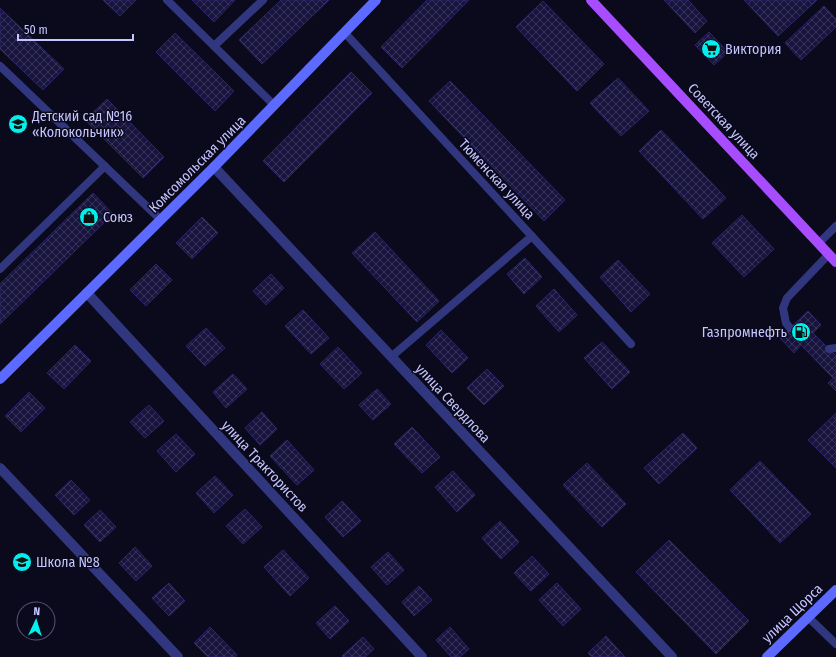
<svg xmlns="http://www.w3.org/2000/svg" width="836" height="657" font-family="'Fira Sans Condensed',sans-serif">
<defs>
<pattern id="building-cross-hatch" width="8" height="8" patternUnits="userSpaceOnUse"><rect width="8" height="8" fill="#18143e"/><path d="M0 0l8 8M0 8l8-8" fill="none" stroke="#38355b"/></pattern>
</defs>
<rect width="100%" height="100%" fill="#0b0a1c"/>
<g fill="url(#building-cross-hatch)" stroke="#2b246c">
<polygon points="103,0 136,0 120,16"/>
<polygon points="192,0 235,0 214,22"/>
<polygon points="281,0 329,0 262,64 239,40"/>
<polygon points="427,0 469,0 402,68 381,47"/>
<polygon points="664,0 688,0 707,21 695,33"/>
<polygon points="744,0 817,0 778,36"/>
<polygon points="543,1 604,64 577,91 516,27"/>
<polygon points="824,6 836,19 836,27 801,60 785,43"/>
<polygon points="0,8 64,69 43,90 0,49"/>
<polygon points="709,32 728,52 714,65 695,45"/>
<polygon points="175,33 234,91 215,111 156,52"/>
<polygon points="351,72 372,93 284,182 263,161"/>
<polygon points="618,78 649,111 621,136 590,103"/>
<polygon points="450,81 565,200 544,221 429,101"/>
<polygon points="107,99 164,157 143,178 85,120"/>
<polygon points="661,130 726,198 703,219 639,151"/>
<polygon points="93,193 113,214 0,324 0,284"/>
<polygon points="742,215 774,249 744,277 712,243"/>
<polygon points="202,217 218,233 192,259 176,243"/>
<polygon points="375,232 439,301 417,322 352,253"/>
<polygon points="525,258 542,277 524,294 507,274"/>
<polygon points="618,260 650,294 631,312 600,277"/>
<polygon points="156,264 172,280 146,306 130,290"/>
<polygon points="271,274 284,288 266,305 253,291"/>
<polygon points="554,289 577,315 559,332 536,306"/>
<polygon points="303,310 329,338 311,354 285,326"/>
<polygon points="808,311 821,325 813,333 836,356 836,376 833,378 801,345 794,353 780,338"/>
<polygon points="206,328 225,348 205,366 186,346"/>
<polygon points="441,330 468,358 452,373 426,345"/>
<polygon points="602,342 630,372 612,389 584,358"/>
<polygon points="75,345 91,361 64,389 47,373"/>
<polygon points="338,347 362,373 344,389 320,364"/>
<polygon points="487,369 504,386 484,405 467,388"/>
<polygon points="233,374 247,389 226,408 213,392"/>
<polygon points="836,376 836,391 828,383"/>
<polygon points="377,389 391,404 373,420 359,405"/>
<polygon points="29,392 45,408 21,432 5,416"/>
<polygon points="149,405 164,421 145,438 130,422"/>
<polygon points="262,412 277,429 260,445 245,428"/>
<polygon points="836,413 836,468 808,440"/>
<polygon points="412,427 440,457 422,473 394,444"/>
<polygon points="683,433 697,448 659,484 644,468"/>
<polygon points="176,434 195,454 176,472 157,451"/>
<polygon points="287,440 314,470 297,485 270,456"/>
<polygon points="760,461 811,514 780,543 730,490"/>
<polygon points="587,463 626,504 602,527 563,485"/>
<polygon points="453,471 475,495 457,512 435,487"/>
<polygon points="215,476 233,495 214,513 196,493"/>
<polygon points="71,480 90,500 74,515 55,495"/>
<polygon points="342,501 361,521 343,537 325,517"/>
<polygon points="245,509 262,527 243,544 226,526"/>
<polygon points="100,510 116,527 100,542 84,525"/>
<polygon points="500,521 519,542 501,559 482,538"/>
<polygon points="669,540 749,621 716,654 636,572"/>
<polygon points="135,547 152,566 136,581 119,563"/>
<polygon points="283,550 309,578 290,596 264,567"/>
<polygon points="388,552 404,570 387,585 371,567"/>
<polygon points="532,556 549,574 531,591 514,573"/>
<polygon points="169,583 185,601 169,616 152,598"/>
<polygon points="557,583 581,609 563,626 539,600"/>
<polygon points="419,586 432,600 414,616 402,602"/>
<polygon points="335,606 349,621 330,639 316,623"/>
<polygon points="210,627 237,655 235,657 208,657 194,643"/>
<polygon points="450,627 469,649 460,657 451,657 436,640"/>
<polygon points="606,636 625,657 592,657 588,653"/>
<polygon points="363,637 374,649 365,657 343,657 342,656"/>
</g>
<g fill="none" stroke-linecap="round" stroke-linejoin="round">
<g stroke="#31377f" stroke-width="8">
<polyline points="167,0 274,105"/>
<polyline points="345,33 631,344"/>
<polyline points="214,46 263,0"/>
<polyline points="0,66 161,220"/>
<polyline points="819,243 836,226"/>
<polyline points="0,269 105,166"/>
<polyline points="790,328 786,323 783,308 787,298 829,254"/>
<polyline points="829,349 836,348"/>
<polyline points="391,357 532,236"/>
<polyline points="808,617 836,644"/>
</g>
<g stroke="#31377f" stroke-width="10">
<polyline points="214,167 672,657"/>
<polyline points="87,293 422,657"/>
<polyline points="0,468 178,657"/>
</g>
<g stroke="#5c6aff" stroke-width="10">
<polyline points="0,379 214,167 376,0"/>
<polyline points="767,657 836,590"/>
</g>
<polyline stroke="#a84cff" stroke-width="10" points="591,0 836,262"/>
</g>
<defs>
<symbol id="supermarket-disc" viewBox="-11 -11 22 22"><circle r="9.5" fill="#00f0ed" stroke="#0b0a1c"/><path d="M-6-5.5h2.5l.6 2H6L4.5 2H-2.5L-4.4-4H-6ZM-1.5 3.2a1.3 1.3 0 1 0 .1 0ZM3 3.2a1.3 1.3 0 1 0 .1 0Z" fill="#111"/></symbol>
<symbol id="school-disc" viewBox="-11 -11 22 22"><circle r="9.5" fill="#00f0ed" stroke="#0b0a1c"/><path d="M0-5L7-2L0 1L-7-2ZM-4 1L0 2.5L4 1V4Q0 6-4 4Z" fill="#111"/></symbol>
<symbol id="shop-disc" viewBox="-11 -11 22 22"><circle r="9.5" fill="#00f0ed" stroke="#0b0a1c"/><path d="M-5-2.5h2.3a2.7 3.5 0 0 1 5.4 0H5L5.5 6h-11ZM-1.5-2.5h3a1.5 2.3 0 0 0-3 0Z" fill="#111"/></symbol>
<symbol id="fuel-disc" viewBox="-11 -11 22 22"><circle r="9.5" fill="#00f0ed" stroke="#0b0a1c"/><path d="M-5.5-6h7V0h2V4h1.3V-2.5L3-4.5l.8-.8L6-3V5H2.5V1h-1V6h-7ZM-4.2-4.7v3.2H.2V-4.7Z" fill="#111"/></symbol>
</defs>
<g fill-rule="evenodd">
<use href="#supermarket-disc" x="700" y="38" width="22" height="22"/>
<use href="#school-disc" x="7" y="113" width="22" height="22"/>
<use href="#shop-disc" x="78" y="206" width="22" height="22"/>
<use href="#fuel-disc" x="790" y="321" width="22" height="22"/>
<use href="#school-disc" x="11" y="551" width="22" height="22"/>
</g>
<g text-anchor="middle" stroke-width="3" stroke-linejoin="round" paint-order="stroke">
<g font-size="14" fill="#c5c5ff" stroke="#0b0a1c" text-anchor="start">
<text x="725" y="54">Виктория</text>
<text x="32" y="121">Детский сад №16<tspan x="32" dy="16">«Колокольчик»</tspan></text>
<text x="103" y="222">Союз</text>
<text x="787" y="337" text-anchor="end">Газпромнефть</text>
<text x="36" y="567">Школа №8</text>
</g>
<g font-size="14" fill="#c5c5ff" stroke="#0b0a1c">
<text transform="translate(724 121) rotate(47)" y="5">Советская улица</text>
<text transform="translate(197 164) rotate(-45)" y="5">Комсомольская улица</text>
<text transform="translate(497 179) rotate(47)" y="5">Тюменская улица</text>
<text transform="translate(453 403) rotate(47)" y="5">улица Свердлова</text>
<text transform="translate(265 466) rotate(47)" y="5">улица Трактористов</text>
<text transform="translate(792 613) rotate(-44)" y="5">улица Щорса</text>
</g>
</g>
<g transform="translate(36 621) rotate(4)"><circle r="19" fill="#0b0a1c" stroke="#555577"/>
<path d="M0-3L7 15L0 10L-7 15Z" fill="#00f0ed"/>
<text y="-6" font-size="11" font-weight="bold" text-anchor="middle" fill="#c5c5ff">N</text>
</g>
<path d="M18 34v6h115v-6" fill="none" stroke="#c5c5ff" stroke-width="2"/>
<text x="24" y="34" font-size="12" fill="#c5c5ff" stroke="#0b0a1c" stroke-width="3" paint-order="stroke">50 m</text>
</svg>
